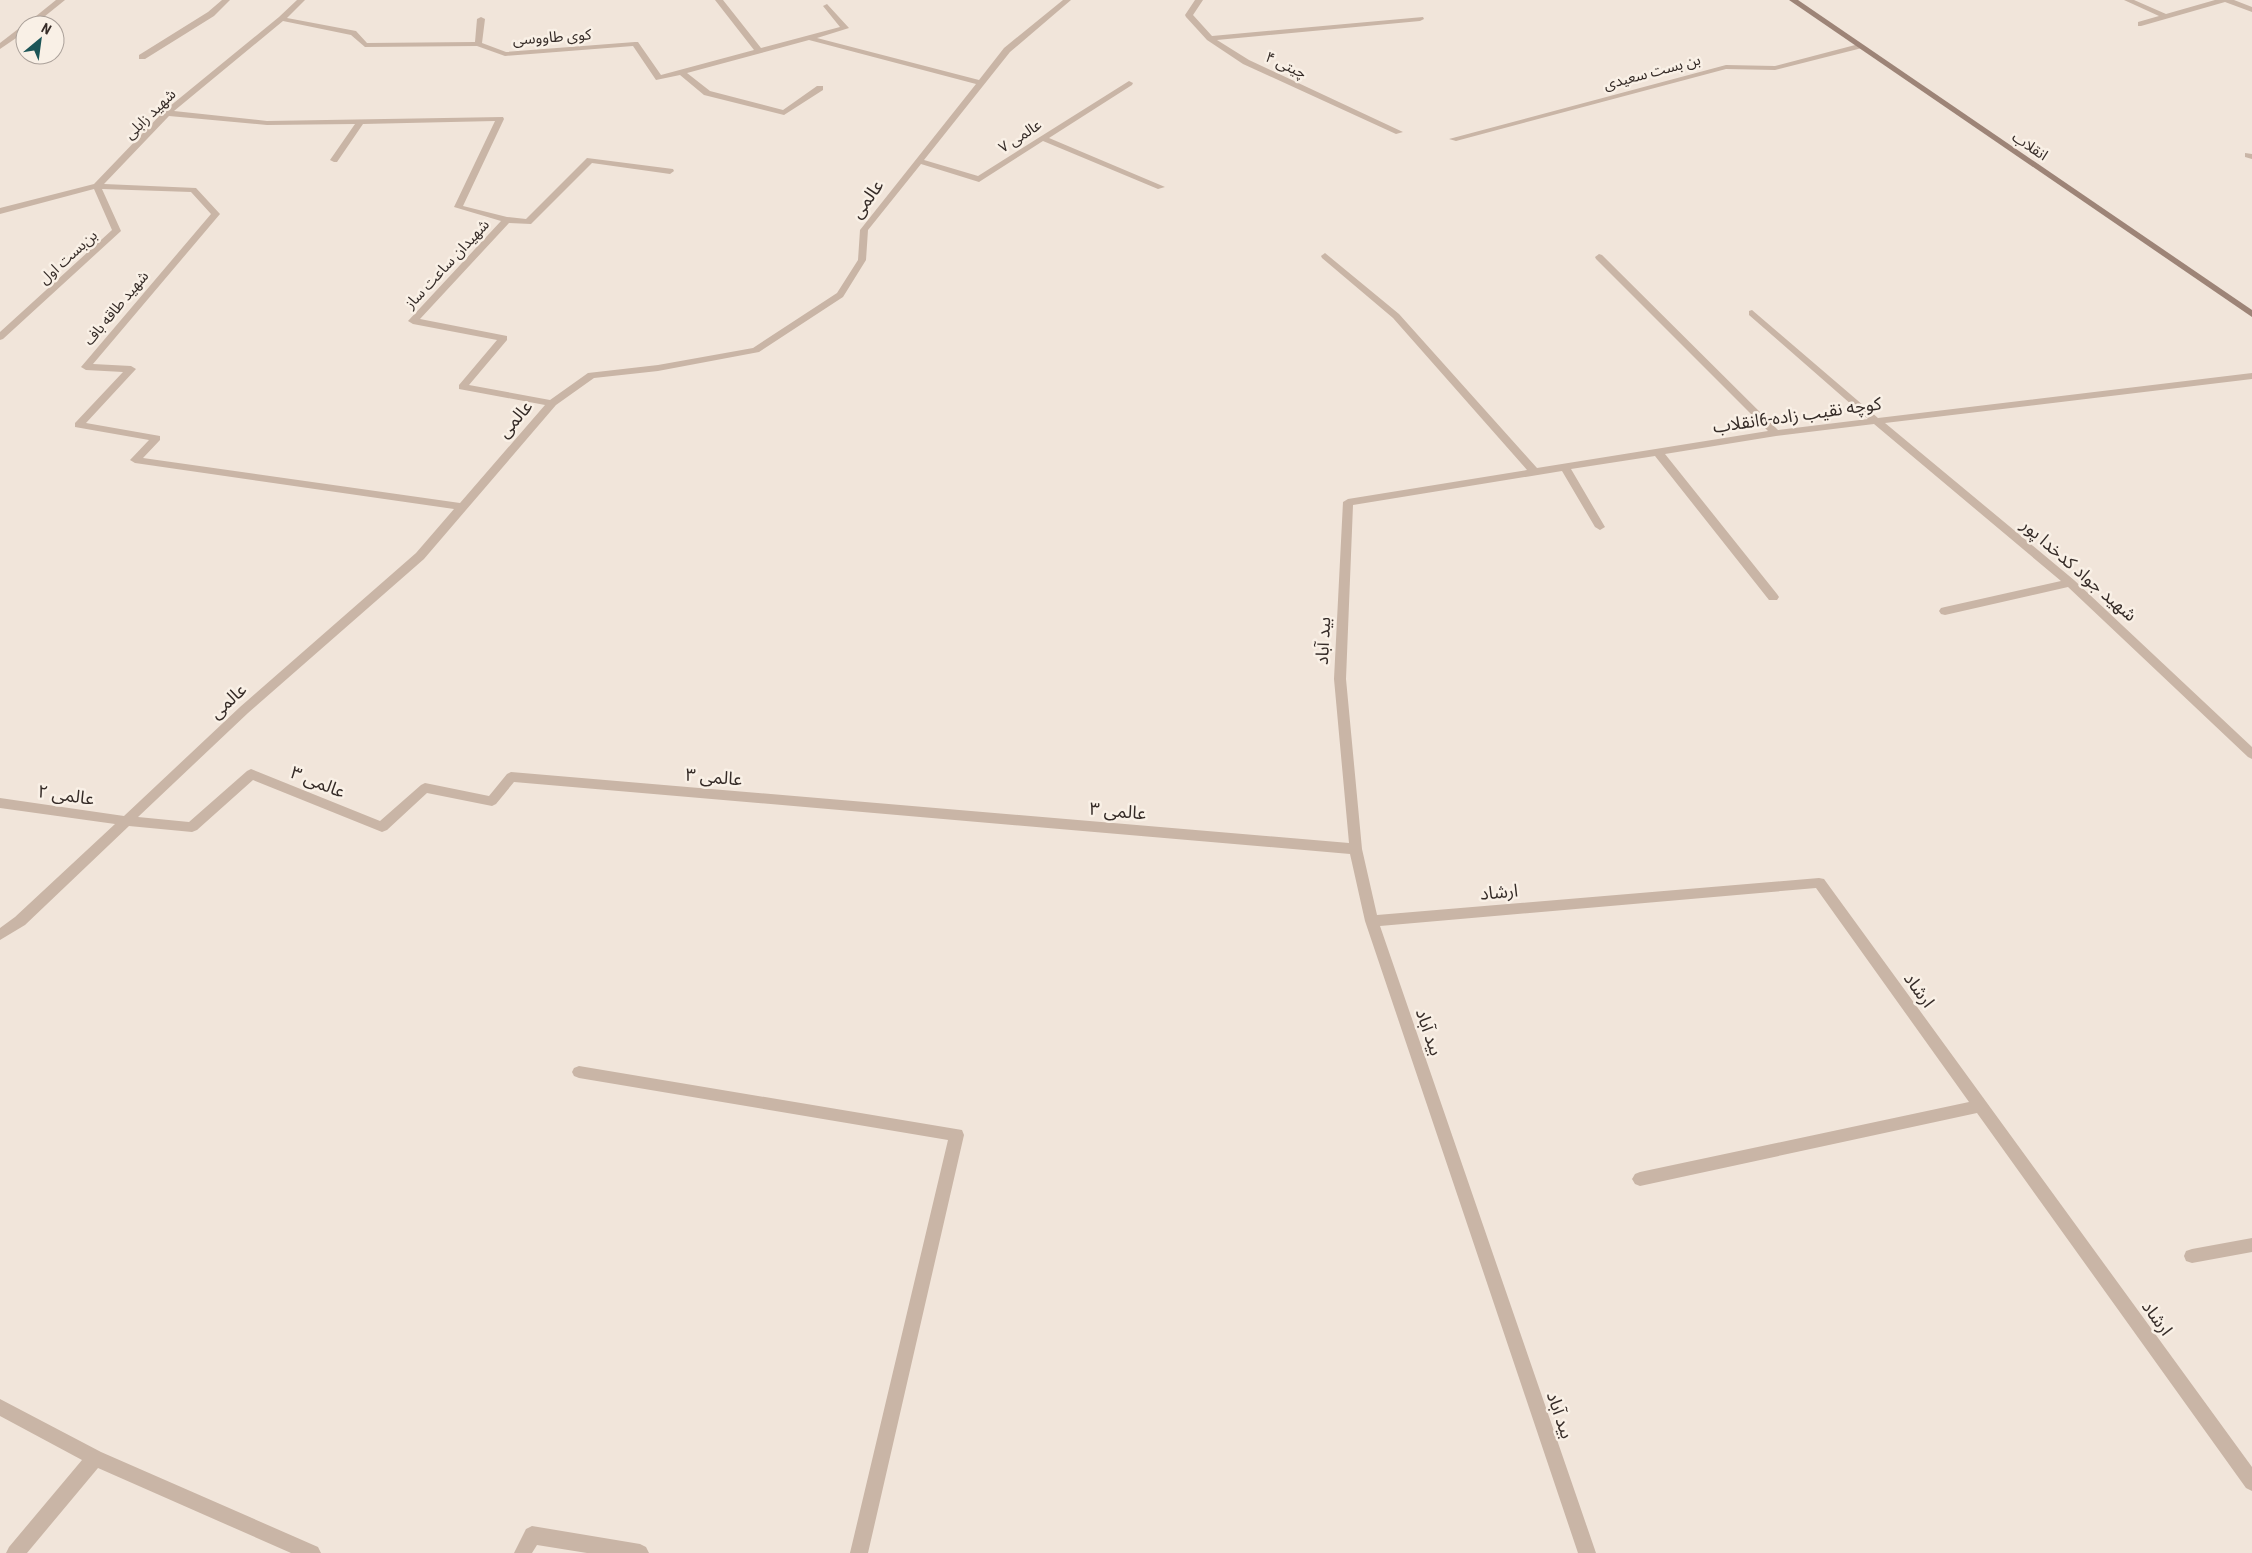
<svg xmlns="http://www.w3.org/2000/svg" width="2252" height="1553" font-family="'Roboto Condensed','Noto Sans Arabic',sans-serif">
<rect width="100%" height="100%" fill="#f1e5da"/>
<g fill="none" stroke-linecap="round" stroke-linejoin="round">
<g fill="#c9b5a6" fill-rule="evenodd">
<polygon points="56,0 65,0 34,25 25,25"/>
<polygon points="222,0 230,0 214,16 145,59 139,59 139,55 208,12"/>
<path d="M 297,0 L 305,0 L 287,18 L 356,31 L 367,43 L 475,42 L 477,19 L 481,17 L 485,19 L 482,43 L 506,52 L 635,42 L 638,42 L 661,75 L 754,50 L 715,0 L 723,0 L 761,48 L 840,27 L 823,6 L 827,4 L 849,28 L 817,38 L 979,80 L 1004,48 L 1063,0 L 1071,0 L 1010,52 L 924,160 L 978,176 L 1129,81 L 1133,83 L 1132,85 L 1049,138 L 1165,187 L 1158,189 L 1043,141 L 979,182 L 921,164 L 868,230 L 866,260 L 843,297 L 759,352 L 658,371 L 594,378 L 556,405 L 424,559 L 248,713 L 138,817 L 189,822 L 247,771 L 251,769 L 380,821 L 421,785 L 425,783 L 489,796 L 507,774 L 511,772 L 1349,843 L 1334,679 L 1343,502 L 1348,499 L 1527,470 L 1393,318 L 1322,258 L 1321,256 L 1325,253 L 1399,314 L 1537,468 L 1768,431 L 1596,259 L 1595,257 L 1599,254 L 1602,255 L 1778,430 L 1868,419 L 1749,315 L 1749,311 L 1752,310 L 1878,418 L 2252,373 L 2252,379 L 1885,423 L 2074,580 L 2252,747 L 2252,759 L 2248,757 L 2068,587 L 1945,615 L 1941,614 L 1939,611 L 1941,608 L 1945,607 L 2061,581 L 1874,424 L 1776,436 L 1665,454 L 1777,594 L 1779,597 L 1777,600 L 1769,600 L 1655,456 L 1571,469 L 1605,527 L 1600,530 L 1595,527 L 1562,471 L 1353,505 L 1346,679 L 1362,849 L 1377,915 L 1819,878 L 1824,879 L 2252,1467 L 2252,1491 L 2246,1488 L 1977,1113 L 1640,1186 L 1635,1184 L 1632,1179 L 1635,1174 L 1640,1172 L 1969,1102 L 1816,888 L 1380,926 L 1596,1553 L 1578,1553 L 1365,921 L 1350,854 L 514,782 L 496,804 L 492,806 L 427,793 L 387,830 L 382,832 L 253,780 L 197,830 L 192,832 L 129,826 L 25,925 L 0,940 L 0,928 L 15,917 L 115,824 L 0,808 L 0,798 L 124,816 L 240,707 L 416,553 L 454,509 L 135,463 L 130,460 L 149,440 L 75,427 L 75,423 L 123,372 L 86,370 L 81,367 L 211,214 L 191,192 L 102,189 L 121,231 L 3,339 L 0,340 L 0,332 L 112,230 L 94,189 L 0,214 L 0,208 L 94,184 L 164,111 L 279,17 ZM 283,21 L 351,35 L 365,47 L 477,46 L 505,56 L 633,46 L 656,80 L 680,75 L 704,95 L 784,115 L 823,90 L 823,86 L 817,86 L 783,110 L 710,91 L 687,73 L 809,40 L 976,84 L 860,230 L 858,260 L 837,293 L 753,348 L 658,365 L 588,373 L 550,400 L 469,385 L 507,340 L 507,336 L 420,319 L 509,223 L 531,224 L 592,163 L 670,174 L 674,171 L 673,169 L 587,158 L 526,219 L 507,217 L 463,206 L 504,119 L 503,117 L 267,121 L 174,111 ZM 169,116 L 267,125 L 355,124 L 330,160 L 334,162 L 337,162 L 363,124 L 495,121 L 454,207 L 501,221 L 408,321 L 413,324 L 497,340 L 459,385 L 459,389 L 545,405 L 460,503 L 143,458 L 160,440 L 160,436 L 86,423 L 136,369 L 131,366 L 93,364 L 220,214 L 196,188 L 104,184 Z"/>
<polygon points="1195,0 1203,0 1193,15 1212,36 1423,17 1424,19 1420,21 1217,40 1249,60 1403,132 1396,134 1243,64 1207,40 1186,17 1185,15"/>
<polygon points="2124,0 2134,0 2166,14 2215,0 2234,0 2252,7 2252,12 2225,2 2141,26 2138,26 2138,22 2159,16"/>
<polygon points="22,26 25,26 25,32 0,49 0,43"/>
<polygon points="1859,44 1862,44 1862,48 1775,70 1726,69 1456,141 1449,139 1726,65 1775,66"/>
<polygon points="2245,153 2252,154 2252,159 2245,157"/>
<polygon points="579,1066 962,1130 964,1135 868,1553 850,1553 948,1140 579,1078 574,1076 572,1072 574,1068"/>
<polygon points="2252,1238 2252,1252 2192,1263 2186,1261 2184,1256 2186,1251 2192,1249"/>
<polygon points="0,1399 101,1452 318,1547 321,1553 291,1553 98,1468 27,1553 6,1553 9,1547 82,1460 0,1416"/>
<polygon points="532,1526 640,1544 646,1547 649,1553 587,1553 537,1545 532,1553 514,1553 526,1529"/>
</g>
<polygon fill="#9d8477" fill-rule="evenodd" points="1789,0 1798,0 2252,310 2252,317"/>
</g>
<g text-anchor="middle" stroke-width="5" stroke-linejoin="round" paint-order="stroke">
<g font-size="15" fill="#352b27" stroke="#f9f0e6">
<text transform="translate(552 37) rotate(-4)" y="5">کوی طاووسی</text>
<text transform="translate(1286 65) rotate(25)" y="5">چیتی ۴</text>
<text transform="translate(1652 72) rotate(-15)" y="5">بن بست سعیدی</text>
<text transform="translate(150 114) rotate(-44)" y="5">شهید زابلی</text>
<text transform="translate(1020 136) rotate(-33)" y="5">عالمی ۷</text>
<text transform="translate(2030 146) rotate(34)" y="5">انقلاب</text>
<text transform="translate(68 257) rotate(-42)" y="5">بن‌بست اول</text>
<text transform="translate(447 264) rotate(-47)" y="5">شهیدان ساعت ساز</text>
<text transform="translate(116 308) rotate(-50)" y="5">شهید طاقه باف</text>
</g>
<g font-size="18" fill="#352b27" stroke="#f9f0e6">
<text transform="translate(867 199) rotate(-54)" y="6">عالمی</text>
<text transform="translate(1797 415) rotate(-8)" y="6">کوچه نقیب زاده-6انقلاب</text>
<text transform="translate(515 419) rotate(-49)" y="6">عالمی</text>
<text transform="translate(2079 570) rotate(41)" y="6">شهید جواد کدخدا پور</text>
<text transform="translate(1323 641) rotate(-87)" y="6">بید آباد</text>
<text transform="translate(228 701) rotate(-42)" y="6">عالمی</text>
<text transform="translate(714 777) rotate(5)" y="6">عالمی ۳</text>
<text transform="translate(318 782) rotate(22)" y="6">عالمی ۳</text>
<text transform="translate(66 795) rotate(8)" y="6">عالمی ۲</text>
<text transform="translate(1118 811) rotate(5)" y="6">عالمی ۳</text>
<text transform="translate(1499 892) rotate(-5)" y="6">ارشاد</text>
<text transform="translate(1919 990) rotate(54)" y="6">ارشاد</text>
<text transform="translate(1429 1032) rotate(71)" y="6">بید آباد</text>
<text transform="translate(2157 1318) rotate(54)" y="6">ارشاد</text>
<text transform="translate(1560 1415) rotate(71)" y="6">بید آباد</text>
</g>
</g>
<g transform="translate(40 40) rotate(29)"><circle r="24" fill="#f9f0e6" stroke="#aba19a"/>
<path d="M0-4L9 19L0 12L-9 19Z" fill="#1c5557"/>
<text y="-8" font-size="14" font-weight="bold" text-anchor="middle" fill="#352b27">N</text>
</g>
</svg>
